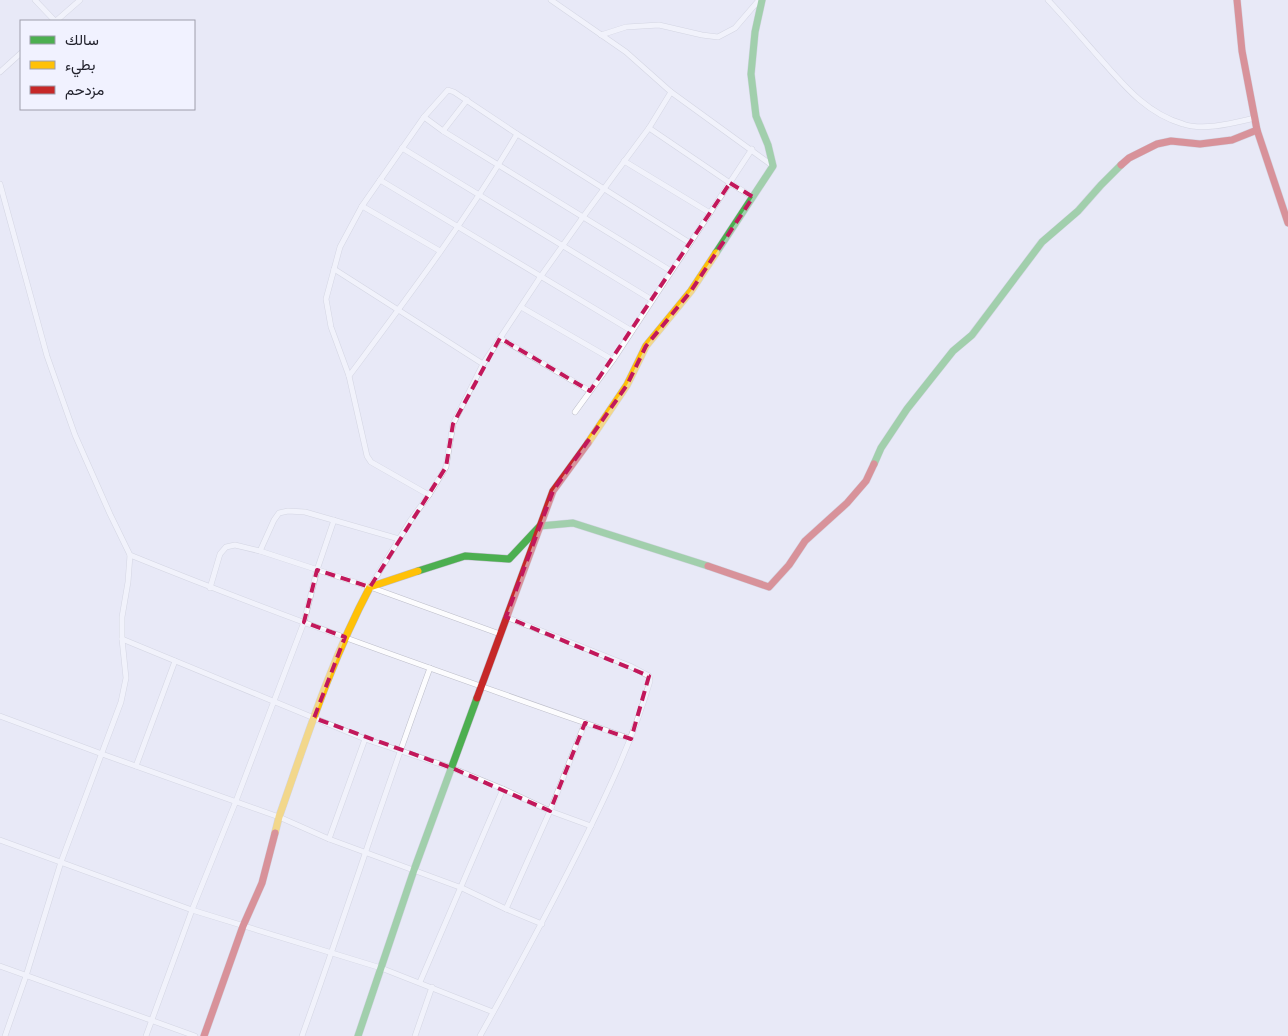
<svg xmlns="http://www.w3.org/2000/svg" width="1288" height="1036" font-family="'Open Sans',Vazirmatn,sans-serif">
<rect width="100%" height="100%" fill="#e8e9f7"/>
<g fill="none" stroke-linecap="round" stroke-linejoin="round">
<defs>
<g id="street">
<polyline points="35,0 55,21"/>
<path d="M 1048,0 C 1065,18 1081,37 1097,55 C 1122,83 1145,113 1183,124 C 1204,131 1233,123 1255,118"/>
<polyline points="56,21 80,0"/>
<polyline points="601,35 626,27 659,25 702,35 718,37 735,28 759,0"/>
<polyline points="0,72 21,53"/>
<polyline points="671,92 773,166"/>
<polyline points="424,117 443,131 671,271"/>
<polyline points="649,128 730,183 753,197"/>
<polyline points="443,131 467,100"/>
<polyline points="402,148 652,300"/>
<polyline points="624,161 710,213"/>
<polyline points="380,180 632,331"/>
<polyline points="0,184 47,356 75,435 110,514 130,555 128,582 122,617 122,639 126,678 121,702 61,862 26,976 5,1036"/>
<polyline points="362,206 440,251"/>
<polyline points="334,269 483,364"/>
<polyline points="521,307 613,360"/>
<polyline points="500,338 590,391"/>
<path d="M 349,376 C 408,297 467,219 517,134"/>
<polyline points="575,412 613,360 752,149"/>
<polyline points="429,495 371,462 367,456 349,376 331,327 326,299 340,247 362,206 424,117 448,90 454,92 517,134 690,243"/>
<polyline points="260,551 274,520 279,513 288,511 305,512 399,539"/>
<path d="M 130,555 C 295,622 463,680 631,739"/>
<polyline points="370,587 410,521 429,495 446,467 453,424 483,364 541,276 583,217 649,128 671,92 626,52 551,0"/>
<polyline points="210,588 220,554 226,547 235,545 260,551 370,587 500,634"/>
<polyline points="122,639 365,739 452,768 503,789 550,811 591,826"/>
<polyline points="0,716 102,754 279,817 329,839 462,888 506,909 542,924"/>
<polyline points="136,766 175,661"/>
<polyline points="329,839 365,739"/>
<polyline points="0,840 192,910 381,968 493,1012"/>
<polyline points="506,909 550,811 585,723"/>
<polyline points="0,966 195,1036"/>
<polyline points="420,982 503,789"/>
<polyline points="146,1036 192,910 236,801 304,622 317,570 334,520"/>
<path d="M 302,1036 C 346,914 385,790 430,668"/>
<polyline points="415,1036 432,987"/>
<path d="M 480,1036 C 514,975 547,914 578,852 C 606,796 633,740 650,681 L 649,676 L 630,666 L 506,617"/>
</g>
<g id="fast">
<polyline points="716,253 773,166 768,145 756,116 751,74 755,32 762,0"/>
<polyline points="874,464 881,448 907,409 953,351 972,335 1042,242 1078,211 1101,185 1121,165"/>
<polyline points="418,571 465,556 509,559 540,526 573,523 708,566"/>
<polyline points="358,1036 414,870 477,698"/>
</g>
<g id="slow">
<polyline points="588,443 627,385 646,346 691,291 716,253"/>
<path d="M 275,833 L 279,817 C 306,740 331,660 370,587 L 418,571"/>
</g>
<g id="jam">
<polyline points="1237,0 1242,51 1257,130 1288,223"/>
<polyline points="1121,165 1129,158 1157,144 1171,141 1200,144 1232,140 1257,130"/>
<polyline points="708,566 769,587 789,565 805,541 847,503 866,481 874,464"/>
<polyline points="477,698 553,491 588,443"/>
<polyline points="204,1036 243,926 262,883 275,833"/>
</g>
</defs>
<use href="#street" stroke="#bdbec9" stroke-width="6"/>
<use href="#fast" stroke="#bdbec9" stroke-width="8"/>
<use href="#slow" stroke="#bdbec9" stroke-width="8"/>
<use href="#jam" stroke="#bdbec9" stroke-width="8"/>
<use href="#street" stroke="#fcfcfe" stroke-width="5"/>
<use href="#fast" stroke="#4caf50" stroke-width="7"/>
<use href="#slow" stroke="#ffc107" stroke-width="7"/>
<use href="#jam" stroke="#c62828" stroke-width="7"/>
</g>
<path d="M0 0H1288V1036H0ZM 730,183 L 753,197 L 691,291 L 646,346 L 627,385 L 553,491 L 506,617 L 649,676 L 631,739 L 585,723 L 550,811 L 452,768 L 314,718 L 345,637 L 304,622 L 317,570 L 370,587 L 446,467 L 453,424 L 500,338 L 590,391 Z" fill="#e8e9f7" fill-opacity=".55" fill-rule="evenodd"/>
<path fill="none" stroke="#c2185b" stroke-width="4" stroke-dasharray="10 6" stroke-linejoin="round" d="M 730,183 L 753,197 L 691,291 L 646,346 L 627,385 L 553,491 L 506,617 L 649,676 L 631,739 L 585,723 L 550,811 L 452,768 L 314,718 L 345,637 L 304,622 L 317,570 L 370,587 L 446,467 L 453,424 L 500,338 L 590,391 Z"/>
<rect x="20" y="20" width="175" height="90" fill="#f1f2ff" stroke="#9e9eab"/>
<rect x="30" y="36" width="25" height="8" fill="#4caf50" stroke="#9e9eab"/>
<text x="65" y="45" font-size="15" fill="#21212c">سالك</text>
<rect x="30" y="61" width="25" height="8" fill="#ffc107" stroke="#9e9eab"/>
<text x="65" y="70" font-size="15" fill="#21212c">بطيء</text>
<rect x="30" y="86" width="25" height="8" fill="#c62828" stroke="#9e9eab"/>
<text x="65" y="95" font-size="15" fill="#21212c">مزدحم</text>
</svg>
